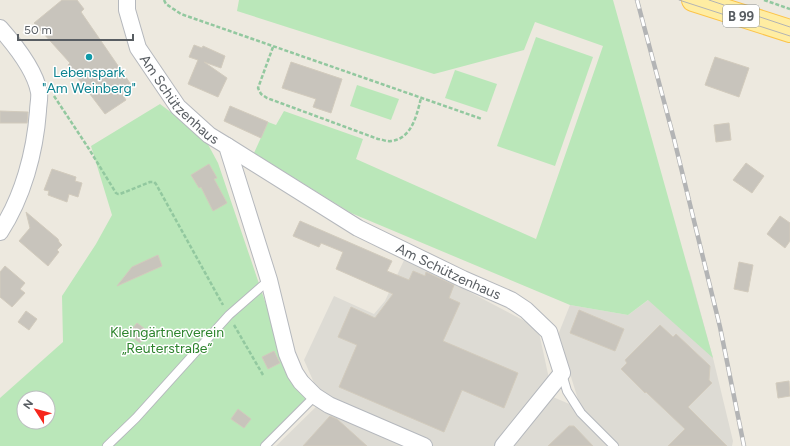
<svg xmlns="http://www.w3.org/2000/svg" width="790" height="446" font-family="Figtree,sans-serif">
<rect width="100%" height="100%" fill="#ede9df"/>
<polygon fill="#dddbd4" points="405,258 538,328 553,397 581,409 558,335 570,305 628,315 689,270 713,358 733,441 732,446 276,446 322,401 304,360 334,296 374,314 385,301"/>
<g fill="#bae7b9" fill-rule="evenodd">
<polygon points="239,0 613,0 713,358 648,300 628,315 570,305 351,213 254,153 268,122 276,125 284,111 363,139 356,159 536,239 603,46 535,22 524,50 434,74 237,11"/>
<polygon points="536,37 593,57 555,166 497,146"/>
<polygon points="455,70 497,84 487,112 445,98"/>
<polygon points="357,85 399,99 391,120 350,106"/>
<path d="M 160,104 L 204,137 L 218,163 L 286,363 L 309,401 L 263,446 L 0,446 L 0,398 L 63,342 L 62,296 L 96,244 L 112,215 L 91,146 ZM 24,398 L 48,398 L 48,422 L 24,422 Z"/>
</g>
<g fill="#c8c4bc" stroke="#d2cbbd">
<polygon points="62,0 77,0 84,9 81,12 132,86 122,94 126,100 105,114 68,65 70,63 34,23"/>
<polygon points="194,45 202,48 203,46 225,56 221,68 204,62 227,78 218,97 188,84 198,60 189,57"/>
<polygon points="715,57 749,68 739,97 705,85"/>
<polygon points="291,62 342,79 331,113 313,107 316,99 282,88"/>
<polygon points="230,106 268,122 261,138 224,121"/>
<polygon points="0,111 28,112 27,123 0,123"/>
<polygon points="729,123 731,140 716,142 714,125"/>
<polygon points="746,163 764,176 752,193 733,180"/>
<polygon points="209,164 217,178 214,179 227,203 213,211 201,187 199,188 191,175"/>
<polygon points="52,169 76,177 75,181 82,183 78,197 69,194 67,202 48,195 49,191 44,190"/>
<polygon points="26,212 58,239 59,242 62,245 57,250 59,252 48,266 19,241 30,228"/>
<polygon points="780,216 790,223 790,241 785,248 767,234"/>
<polygon points="300,221 392,261 387,271 409,280 413,271 425,276 426,272 454,285 449,298 460,303 443,341 518,373 504,408 462,390 444,432 339,387 357,345 338,337 351,307 375,318 393,294 336,269 343,252 321,243 319,247 293,236"/>
<polygon points="158,255 162,266 117,286 132,267"/>
<polygon points="739,262 753,265 748,292 734,289"/>
<polygon points="5,266 25,283 20,289 25,293 12,307 0,297 0,272"/>
<polygon points="579,310 624,329 615,351 570,333"/>
<polygon points="26,311 37,319 29,330 18,322"/>
<polygon points="137,323 149,332 140,343 128,334"/>
<polygon points="660,325 673,337 676,334 710,366 709,380 712,383 688,407 727,446 668,446 685,429 646,392 645,393 621,369 627,363 625,360"/>
<polygon points="274,351 280,363 268,369 262,357"/>
<polygon points="789,381 790,396 778,398 776,383"/>
<polygon points="238,409 251,419 244,428 231,419"/>
<polygon points="330,416 337,419 367,446 303,446"/>
<polygon points="569,426 574,426 593,446 548,446"/>
</g>
<g fill="none" stroke-linecap="round" stroke-linejoin="round">
<defs>
<g id="service">
<polyline points="562,374 567,391 581,413 614,446"/>
<polyline points="107,446 136,418 229,315 269,280"/>
<polyline points="265,446 315,396"/>
</g>
<g id="minor">
<path id="s1" d="M 127,0 L 127,10 L 138,48 L 178,107 L 209,135 L 227,146 L 269,280 L 287,354 L 295,373 L 301,382 L 315,396 L 329,405 L 424,446"/>
<path d="M 0,28 C 15,45 35,70 39,92 C 40,98 38,105 38,111 C 35,152 23,197 0,232"/>
<path id="s2" d="M 227,146 L 358,228 L 463,279 L 511,300 L 526,310 L 549,332 L 562,373 L 503,446"/>
</g>
<polyline id="primary" points="693,0 790,31"/>
</defs>
<use href="#service" stroke="#b5b8bd" stroke-width="10"/>
<use href="#minor" stroke="#b5b8bd" stroke-width="18"/>
<use href="#primary" stroke="#fcc449" stroke-width="24"/>
<g stroke="#92c89f" stroke-width="2.5" stroke-dasharray="4 2" stroke-linecap="butt">
<polyline points="164,0 166,4 181,14 482,119"/>
<polyline points="764,0 790,9"/>
<path d="M 273,47 L 258,88 L 261,94 L 267,98 L 378,139 C 382,139 387,142 391,141 C 412,139 417,114 421,98"/>
<polyline points="54,96 89,149 116,193 118,194 120,194 150,182 154,182 156,184 223,305"/>
<polyline points="234,325 263,375"/>
</g>
<use href="#service" stroke="#fff" stroke-width="8"/>
<use href="#minor" stroke="#fff" stroke-width="16"/>
<use href="#primary" stroke="#ffeda2" stroke-width="22"/>
<g stroke="#b3b4b5" stroke-width="1">
<polyline points="679,0 790,36"/>
<polyline points="709,0 790,27"/>
</g>
<defs>
<polyline id="rail" points="637,0 674,139 720,327 744,446"/>
</defs>
<use href="#rail" stroke="#b3b4b5" stroke-width="4.5"/>
<use href="#rail" stroke="#fff" stroke-width="3" stroke-dasharray="9" stroke-linecap="butt"/>
</g>
<circle fill="#0f9aa8" stroke="#fff" stroke-width="1.5" cx="89" cy="57" r="4"/>
<g text-anchor="middle" stroke-width="3" stroke-linejoin="round" paint-order="stroke">
<rect fill="#fff" stroke="#8a8e91" stroke-width="1" x="723" y="5" width="36" height="22" rx="3"/>
<g font-size="13" font-weight="bold" fill="#585d62">
<text x="741" y="21">B 99</text>
</g>
<g font-size="14" fill="#0d838f" stroke="#fff">
<text x="89" y="77">Lebenspark<tspan x="89" dy="16">"Am Weinberg"</tspan></text>
</g>
<g font-size="14" fill="#585d62" stroke="#fff">
<text dy="5" stroke="none"><textPath href="#s1" startOffset="116">Am Schützenhaus</textPath></text>
<text dy="5" stroke="none"><textPath href="#s2" startOffset="255">Am Schützenhaus</textPath></text>
</g>
<g font-size="14" fill="#2e842e" stroke="#fff">
<text x="167" y="337">Kleingärtnerverein<tspan x="167" dy="16">„Reuterstraße“</tspan></text>
</g>
</g>
<g transform="translate(36 410) rotate(306)"><circle r="19" fill="#ffffff" stroke="#bcbec0"/>
<path d="M0-3L7 15L0 10L-7 15Z" fill="#f6261c"/>
<text y="-6" font-size="11" font-weight="bold" text-anchor="middle" fill="#585d62">N</text>
</g>
<path d="M18 34v6h115v-6" fill="none" stroke="#585d62" stroke-width="2"/>
<text x="24" y="34" font-size="12" fill="#585d62" stroke="#ffffff" stroke-width="3" paint-order="stroke">50 m</text>
</svg>
